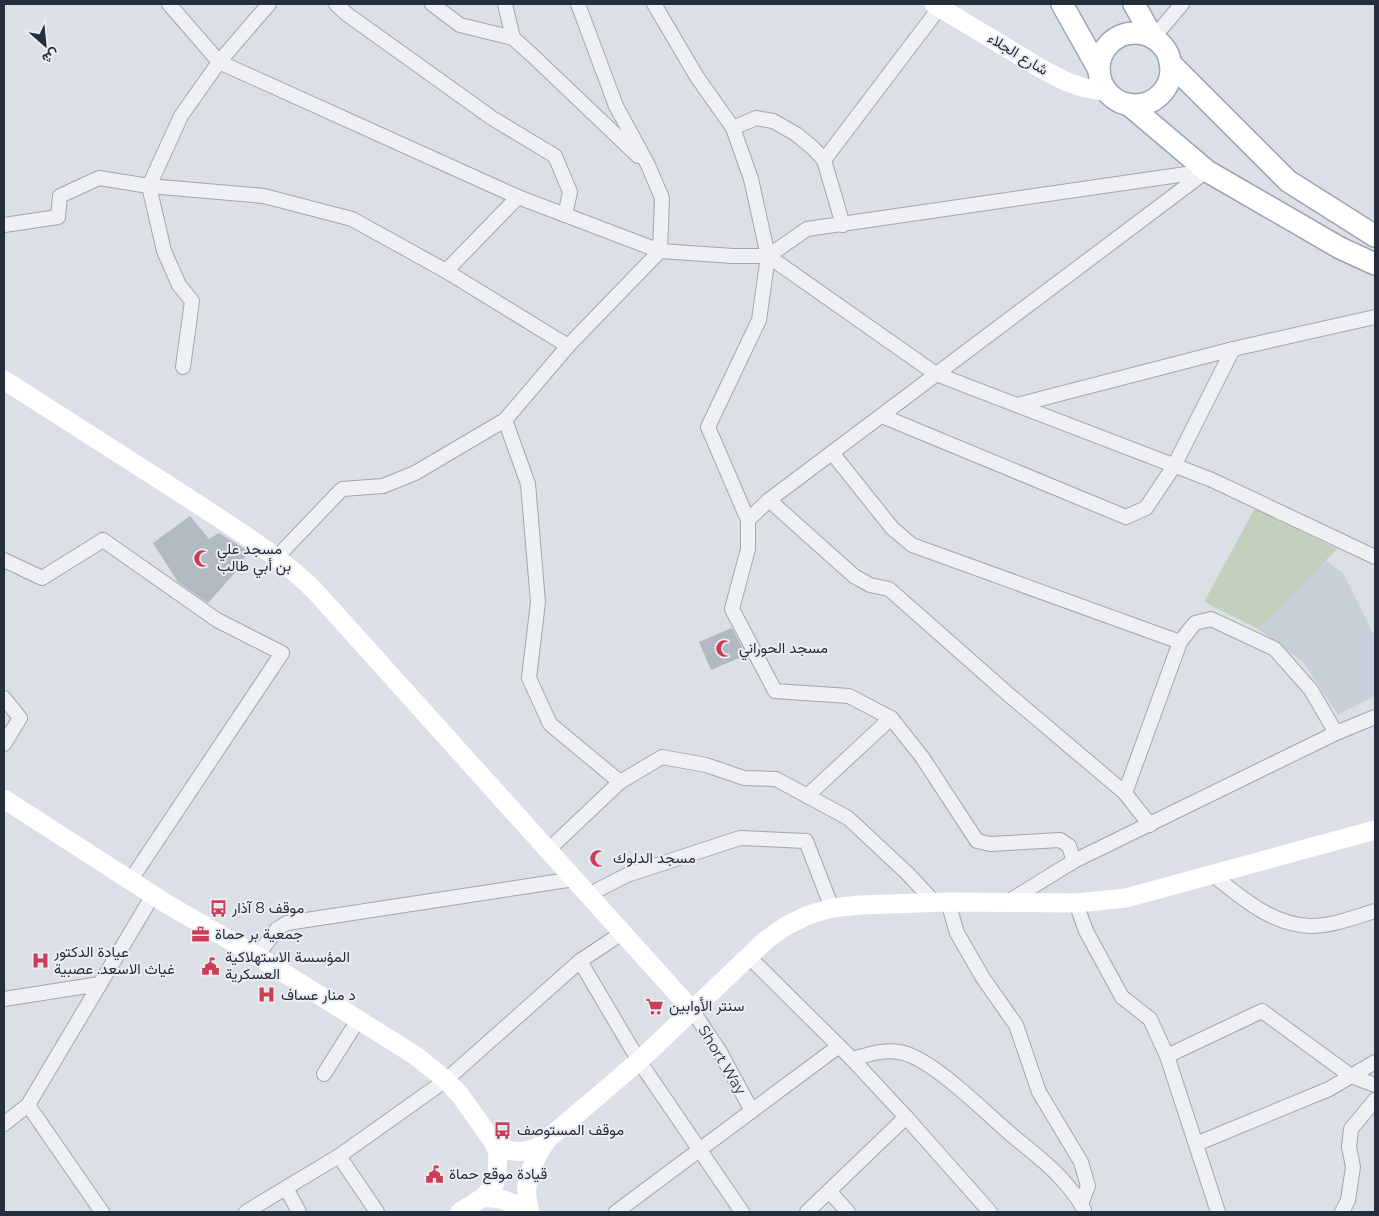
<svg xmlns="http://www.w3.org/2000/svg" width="1379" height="1216" font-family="Montserrat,Vazirmatn,sans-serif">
<rect width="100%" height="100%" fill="#dbe0e6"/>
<polygon fill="#c9cfd8" points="1325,560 1343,573 1375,637 1375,696 1338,715 1303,662 1258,629"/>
<polygon fill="#c2d0bc" points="1255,508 1337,549 1258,629 1204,602"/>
<g fill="#b3b9c2">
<polygon points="190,516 209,539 219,533 248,551 240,567 208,603 178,582 153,543"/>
<polygon points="732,628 746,655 711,670 699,642"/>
</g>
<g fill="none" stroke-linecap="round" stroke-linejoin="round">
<defs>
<g id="street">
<polyline points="169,4 219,62 518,197 660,251 733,256 768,256 807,229 1207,171"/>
<polyline points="336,4 348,15 492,118 555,156 570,192 565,215"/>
<polyline points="432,4 460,25 513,38 532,55 638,156"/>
<polyline points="505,4 513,38"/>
<polyline points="654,4 697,77 733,128 751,179 768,256 936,374 1212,480 1375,557"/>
<polyline points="1153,38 1182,4"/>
<polyline points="733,128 756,118 773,121 796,134 813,148 824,160 843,225"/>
<polyline points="824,160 940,7"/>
<polyline points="4,225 58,217 60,196 99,178 149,186 264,196 352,219 446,271 568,346"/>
<polyline points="768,256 759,320 708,427 748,520 748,549 732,609 775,691 849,696 891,718"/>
<polyline points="446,271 518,197"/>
<polyline points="183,367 192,301 179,285 164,251 149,186 181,116 219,62 269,4"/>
<polyline points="1017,405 1233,349 1375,317"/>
<polyline points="882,416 1126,517 1146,508 1174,466 1233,349"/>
<polyline points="505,420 528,484 538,602 529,678 550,724 620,782"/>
<polyline points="833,454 892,528 912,545 1180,642 1125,793"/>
<polyline points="769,500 854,576 870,585 889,589 1008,694 1125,793 1150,825"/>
<polyline points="748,520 769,500 1204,173"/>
<polyline points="277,557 342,489 383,486 415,473 505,420 568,346 660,251 662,198 648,165 616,106 578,4"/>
<polyline points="4,560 42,578 103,540 217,620 282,653 130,881"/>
<polyline points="1180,642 1195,623 1211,619 1275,649 1311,690 1336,733"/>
<polyline points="4,698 20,718 4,744"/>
<polyline points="807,796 891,718 922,757 977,841 990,844 1060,840 1069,846 1074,861"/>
<polyline points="548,850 620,782 662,757 706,765 744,778 776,779 848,818 907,873 935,903"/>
<path d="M 1213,875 C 1242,898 1272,925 1311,926 C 1333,926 1355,917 1375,911"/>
<polyline points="588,895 627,875 740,838 806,841 832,908"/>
<polyline points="948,902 957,933 983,978 1016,1025 1039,1092 1081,1162 1088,1186 1081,1204"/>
<polyline points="1006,903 1074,861 1336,733 1375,717"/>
<polyline points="1076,903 1086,931 1122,997 1150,1019 1167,1056 1218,1212"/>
<polyline points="257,956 277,929 287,923 574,879"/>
<polyline points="748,956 852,1059 906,1117 990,1212"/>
<polyline points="580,961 639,1061 742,1212"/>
<polyline points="4,999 100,984"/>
<polyline points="692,1010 720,1052 752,1111"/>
<polyline points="1167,1056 1262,1011 1351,1076 1375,1085"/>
<path d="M 852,1059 C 870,1054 887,1048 904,1053 C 935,1062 982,1109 1007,1131 C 1024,1146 1044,1160 1059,1176 C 1068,1186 1079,1198 1084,1210"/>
<polyline points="324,1074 358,1020"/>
<polyline points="28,1105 102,1212"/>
<polyline points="4,1124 28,1105 153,895"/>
<polyline points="1196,1144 1329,1089 1375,1062"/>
<polyline points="339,1156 377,1212"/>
<polyline points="286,1188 299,1212"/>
<polyline points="829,1191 848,1212"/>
<polyline points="246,1212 339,1156 446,1080 580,961 622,933"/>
<polyline points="616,1212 839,1046"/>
<polyline points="807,1212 906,1117"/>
<polyline points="1342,1212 1348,1200 1353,1167 1349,1147 1351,1129 1375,1100"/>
</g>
<g id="primary">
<polyline points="1062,4 1099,70"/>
<polyline points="1134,4 1153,38"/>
<circle cx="1135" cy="69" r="36"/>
<polyline points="1170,63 1288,181 1375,236"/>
<polyline points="1128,104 1207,171 1340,248 1375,264"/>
</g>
</defs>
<use href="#street" stroke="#a1a7b0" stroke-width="16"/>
<use href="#primary" stroke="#9ba4b1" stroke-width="24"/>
<use href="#street" stroke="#eef0f4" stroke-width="14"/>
<g stroke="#fff" stroke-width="19">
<polyline points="934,4 1040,68 1067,82 1085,88 1108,92"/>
<path d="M 4,380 C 67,420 130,460 193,501 C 235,529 279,555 315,591 L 692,1010"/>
<polyline points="4,799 167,904 257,956 416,1056 446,1080 460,1095 494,1143 498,1154 497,1177 493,1187 482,1198 460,1212"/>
<path d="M 494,1143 C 509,1153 521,1154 538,1147 L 639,1061 L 766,940 L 786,926 L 808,915 L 832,908 L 860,905 L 948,902 L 1076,903 L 1126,898 L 1375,830"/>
<path d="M 482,1198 C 499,1197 513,1201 526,1212"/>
<path d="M 530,1212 C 521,1186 531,1165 545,1143"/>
</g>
<use href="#primary" stroke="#fff" stroke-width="21"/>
</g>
<defs>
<symbol id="mosque-bare" viewBox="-9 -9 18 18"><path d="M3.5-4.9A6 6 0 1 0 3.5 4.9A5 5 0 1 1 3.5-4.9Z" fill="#cd3e56" stroke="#eaeef4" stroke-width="2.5" paint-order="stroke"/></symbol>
<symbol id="bus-bare" viewBox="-9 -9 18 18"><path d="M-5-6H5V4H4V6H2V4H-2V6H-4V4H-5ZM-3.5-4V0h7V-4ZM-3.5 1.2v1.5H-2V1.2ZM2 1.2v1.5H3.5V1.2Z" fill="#cd3e56" stroke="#eaeef4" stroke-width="2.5" paint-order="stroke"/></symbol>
<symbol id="office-bare" viewBox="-9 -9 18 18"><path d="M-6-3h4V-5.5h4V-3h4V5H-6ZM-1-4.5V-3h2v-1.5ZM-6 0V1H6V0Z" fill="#cd3e56" stroke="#eaeef4" stroke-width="2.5" paint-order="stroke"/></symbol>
<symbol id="hospital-bare" viewBox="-9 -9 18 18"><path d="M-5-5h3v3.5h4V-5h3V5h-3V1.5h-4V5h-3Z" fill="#cd3e56" stroke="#eaeef4" stroke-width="2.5" paint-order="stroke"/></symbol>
<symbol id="civic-bare" viewBox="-9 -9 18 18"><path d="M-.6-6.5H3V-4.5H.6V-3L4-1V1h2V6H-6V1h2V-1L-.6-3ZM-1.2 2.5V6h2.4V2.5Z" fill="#cd3e56" stroke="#eaeef4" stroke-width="2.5" paint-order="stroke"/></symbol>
<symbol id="supermarket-bare" viewBox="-9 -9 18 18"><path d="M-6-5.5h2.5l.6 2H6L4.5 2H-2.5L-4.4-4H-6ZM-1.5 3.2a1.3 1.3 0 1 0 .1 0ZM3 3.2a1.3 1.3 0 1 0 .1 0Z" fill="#cd3e56" stroke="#eaeef4" stroke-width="2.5" paint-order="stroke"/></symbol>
</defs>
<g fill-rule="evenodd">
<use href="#mosque-bare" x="190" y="546" width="25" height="25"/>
<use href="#mosque-bare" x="712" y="636" width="25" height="25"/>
<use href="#mosque-bare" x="586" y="846" width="25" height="25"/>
<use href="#bus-bare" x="206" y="896" width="25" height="25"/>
<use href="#office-bare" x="188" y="922" width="25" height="25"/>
<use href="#hospital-bare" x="28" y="948" width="25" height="25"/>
<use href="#civic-bare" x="198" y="954" width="25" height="25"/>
<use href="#hospital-bare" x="254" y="982" width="25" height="25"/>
<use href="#supermarket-bare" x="642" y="994" width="25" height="25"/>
<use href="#bus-bare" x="490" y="1118" width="25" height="25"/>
<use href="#civic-bare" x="422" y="1162" width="25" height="25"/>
</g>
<g text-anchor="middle" stroke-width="4" stroke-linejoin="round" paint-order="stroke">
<g font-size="15" fill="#252e3c" stroke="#eaeef4">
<text transform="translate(1018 54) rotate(31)" y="5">شارع الجلاء</text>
<text transform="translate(722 1060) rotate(59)" y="5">Short Way</text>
</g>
<g font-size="15" fill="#252e3c" stroke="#eaeef4" text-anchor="start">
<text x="217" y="554">مسجد علي<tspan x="217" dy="17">بن أبي طالب</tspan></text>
<text x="739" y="653">مسجد الحوراني</text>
<text x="613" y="863">مسجد الدلوك</text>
<text x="232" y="913">موقف 8 آذار</text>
<text x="215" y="939">جمعية بر حماة</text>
<text x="54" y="957">عيادة الدكتور<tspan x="54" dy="17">غياث الاسعد. عصبية</tspan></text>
<text x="225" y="962">المؤسسة الاستهلاكية<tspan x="225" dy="17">العسكرية</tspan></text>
<text x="281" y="1000">د منار عساف</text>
<text x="669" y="1011">سنتر الأوابين</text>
<text x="517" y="1135">موقف المستوصف</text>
<text x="449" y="1179">قيادة موقع حماة</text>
</g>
</g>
<rect width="1379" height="1216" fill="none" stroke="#252e3c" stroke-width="10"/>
<g transform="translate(45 45) rotate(153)" stroke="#eaeef4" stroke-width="4" paint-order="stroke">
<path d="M0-4L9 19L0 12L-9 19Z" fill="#252e3c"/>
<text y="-8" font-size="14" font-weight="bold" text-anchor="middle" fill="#252e3c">ش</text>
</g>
</svg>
